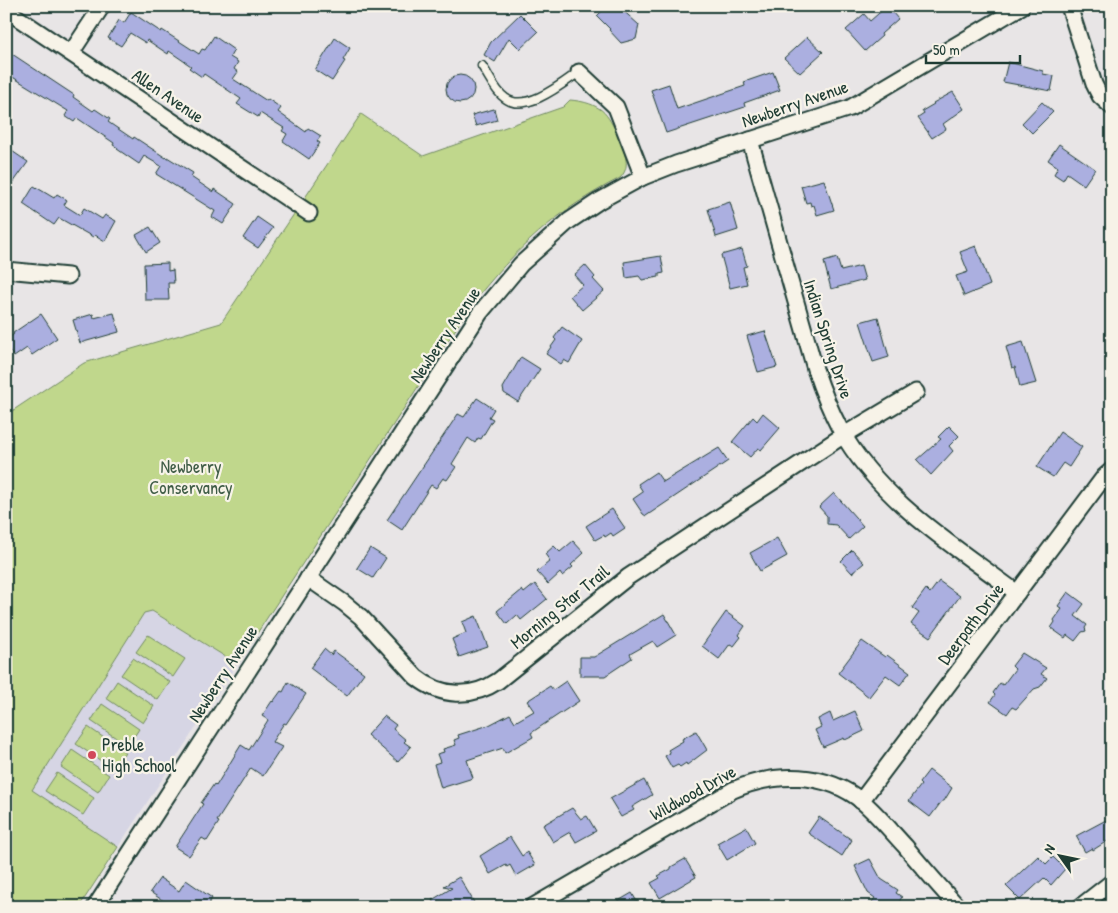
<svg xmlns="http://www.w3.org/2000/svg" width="1118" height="913" font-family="'Patrick Hand',sans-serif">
<rect width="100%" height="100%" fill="#e8e5e6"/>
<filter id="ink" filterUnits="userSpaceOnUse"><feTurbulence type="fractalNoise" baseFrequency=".02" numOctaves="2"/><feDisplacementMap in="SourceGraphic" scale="10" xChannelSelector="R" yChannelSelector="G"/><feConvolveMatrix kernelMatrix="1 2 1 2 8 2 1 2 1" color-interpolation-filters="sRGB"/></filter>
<g filter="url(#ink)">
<polygon fill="#d6d5e4" points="151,611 237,664 79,907 6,907 6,642"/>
<g fill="#c0d78c" stroke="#708a60">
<path d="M 570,100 C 581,101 591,103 600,109 C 611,116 624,147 626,160 C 627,167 625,173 620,178 C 556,211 516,248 472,304 L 237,664 L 152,611 L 144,613 L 32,790 L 118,847 L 79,907 L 6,907 L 6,415 L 84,363 L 221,323 L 361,114 L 423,156 L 563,107 Z"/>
<polygon points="148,635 185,659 173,677 136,652"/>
<polygon points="133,658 170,682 158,700 121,675"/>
<polygon points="117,681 154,706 143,723 106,698"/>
<polygon points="102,704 139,729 128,746 91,721"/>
<polygon points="88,727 125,752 113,769 76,744"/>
<polygon points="72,750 109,775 98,792 61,767"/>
<polygon points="57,773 94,798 83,815 45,791"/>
</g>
<g fill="#abafe0" stroke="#1f3d34">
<polygon points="607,6 618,6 639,25 636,39 621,43 609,30 610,29 597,16"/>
<polygon points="887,6 898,19 881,34 882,36 865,51 846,30 864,14 870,21"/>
<polygon points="131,12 161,32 162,30 199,54 202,49 205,50 214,36 234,50 230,57 238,62 234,69 238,72 233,79 267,101 268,99 281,108 278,112 306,132 308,128 321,136 317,141 320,143 309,159 283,141 287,134 282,131 284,128 260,113 258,117 237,104 241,99 204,74 202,77 189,68 191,66 169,51 168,54 147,40 146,43 130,33 121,46 108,38 119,20 124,23"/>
<polygon points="520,14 538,32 520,49 509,38 495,62 484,55 491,42"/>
<polygon points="807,37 823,52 800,73 784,58"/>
<polygon points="335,38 350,48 343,60 345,61 332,81 315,70"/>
<polygon points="6,50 74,95 73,97 93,111 95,109 110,119 108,122 133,139 134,137 166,158 167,157 193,173 191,177 213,192 214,189 236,204 223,224 212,217 215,211 156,174 161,166 144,156 139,164 117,149 118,148 113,145 114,143 77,118 74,122 65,116 68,111 6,73"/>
<polygon points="1008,62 1043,71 1043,74 1054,76 1051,91 1003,82"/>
<polygon points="773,72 780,90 744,103 745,107 666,133 651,90 669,84 677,109 745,86 744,82"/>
<circle cx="460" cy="89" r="14"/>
<polygon points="953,92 964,109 943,124 946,129 932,138 918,118 924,114 922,111 934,104 933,103"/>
<polygon points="1042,102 1053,112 1032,133 1022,123"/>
<polygon points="494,109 497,120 476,126 472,115"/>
<polygon points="1059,144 1095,169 1084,185 1067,173 1063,180 1054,174 1058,167 1048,160"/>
<polygon points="6,147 28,162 6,193"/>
<polygon points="824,180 834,210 817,215 814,205 811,206 810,202 806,203 801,186"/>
<polygon points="34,186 54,198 57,194 67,200 64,205 80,215 84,208 102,219 105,215 116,221 105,241 95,235 93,237 59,218 54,225 23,204"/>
<polygon points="730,202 738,230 716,237 708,209"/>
<polygon points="257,217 273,228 258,248 243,238"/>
<polygon points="150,227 160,243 146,252 136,235"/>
<polygon points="976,246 990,285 964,296 956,276 968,272 960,252"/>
<polygon points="742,249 747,266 743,267 747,284 730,288 721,255"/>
<polygon points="661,256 664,273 659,274 659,277 642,280 639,276 626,278 624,262"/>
<polygon points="837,258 841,271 861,266 865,280 831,289 824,262"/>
<polygon points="168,263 168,271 173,270 174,283 168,283 169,300 145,300 144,264"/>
<polygon points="585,265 595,277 593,279 604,291 582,310 570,296 583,285 574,275"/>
<polygon points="114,313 119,332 80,343 73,320 93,314 94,318"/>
<polygon points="41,314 57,338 32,355 27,348 14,357 6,346 6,340 14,334 13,333"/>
<polygon points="878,317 889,357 873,362 860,322"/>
<polygon points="562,327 582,341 569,363 564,360 561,364 546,354 556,340 554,338"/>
<polygon points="765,331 777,367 758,372 747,336"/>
<polygon points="1023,342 1036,383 1020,387 1015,367 1012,368 1006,347"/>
<polygon points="521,357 540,369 518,402 504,393 503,388"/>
<polygon points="477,398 494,409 489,417 493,419 481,439 478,438 475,443 468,438 452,464 456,467 447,480 443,478 436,488 431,485 402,530 387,520 458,414 464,417"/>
<polygon points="763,413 780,428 761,450 758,448 750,457 732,442 753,417 757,421"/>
<polygon points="949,426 959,436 949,446 953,451 931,475 917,460 941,439 938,437"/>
<polygon points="1060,432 1082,447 1069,467 1063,463 1053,477 1037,467"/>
<polygon points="719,448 728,461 646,516 643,514 633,499 643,492 638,484 656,472 663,482"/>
<polygon points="834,493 863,526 849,539 836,525 827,524 827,516 819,507"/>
<polygon points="612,509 625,528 613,536 611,533 605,537 604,535 595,540 586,526"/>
<polygon points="777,538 787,556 760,571 750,553"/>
<polygon points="573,541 584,553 571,565 573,567 562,576 560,573 548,584 537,572 550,561 545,554 554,546 560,552"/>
<polygon points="370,548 386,558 373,578 357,568"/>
<polygon points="852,550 864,563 852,573 841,561"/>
<polygon points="939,581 960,596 930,637 911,624 919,613 912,608 926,589 930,593"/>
<polygon points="535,584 547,599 521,620 517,615 507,624 497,611 522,590 524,593"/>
<polygon points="1068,592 1084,604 1075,616 1087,625 1085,628 1086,631 1082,632 1075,641 1067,635 1065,638 1051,628 1055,622 1054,620 1062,609 1058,606"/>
<polygon points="726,612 745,626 739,635 741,637 734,646 730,644 719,659 702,646"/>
<polygon points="664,614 676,635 657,647 653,641 630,654 632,658 605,676 580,676 580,657 594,657"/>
<polygon points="476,616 488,647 459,657 452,639 466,633 462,622"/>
<polygon points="862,641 885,657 887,655 910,672 900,685 886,675 869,697 838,673"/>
<polygon points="324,649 331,655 334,651 364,673 347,696 310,668"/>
<polygon points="1022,653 1046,668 1041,674 1047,678 1040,687 1034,689 1016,709 1012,707 1007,714 990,702 995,695 993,693 1000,683 1003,685 1015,669 1012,666"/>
<polygon points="566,681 579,701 531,733 533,737 505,753 503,748 467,760 473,778 441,788 434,764 440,762 437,754 444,752 443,749 456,745 454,740 459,738 458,735 489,725 510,714 515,722 534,711 527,701 550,686 553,690"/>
<polygon points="288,682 306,694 286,724 284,723 272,742 282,747 263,776 251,768 217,821 219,822 207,841 202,838 189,856 175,847 203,804 201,803 214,784 216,786 241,745 249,750 268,720 262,716 272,701 273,702 281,691 283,692"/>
<polygon points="855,711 864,731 845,740 844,738 823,747 815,730 821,727 818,719 830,713 833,721"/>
<polygon points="384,716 396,725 393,729 406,740 404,742 411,747 398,762 367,735"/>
<polygon points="696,731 707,750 687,765 686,763 680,767 678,765 672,768 665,756 670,753 668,750 683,741 682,739"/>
<polygon points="929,770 952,788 944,801 942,801 930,817 909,801 921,785 919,783"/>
<polygon points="644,780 652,795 632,807 634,810 621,817 610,799"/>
<polygon points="572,808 581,819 587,816 596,831 576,842 570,832 553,842 543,825"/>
<polygon points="819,817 852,840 842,856 808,833"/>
<polygon points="1106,820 1112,829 1112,838 1093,850 1092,848 1085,852 1076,836"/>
<polygon points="746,827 755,843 727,860 717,843"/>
<polygon points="510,837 522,856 527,852 535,865 516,876 510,865 507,867 506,865 490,874 480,856"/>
<polygon points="1038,856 1046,864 1053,857 1065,869 1051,885 1044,878 1020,900 1006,886"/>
<polygon points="685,859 696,877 660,898 651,883 660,878 658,876 671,869 671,867"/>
<polygon points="870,859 881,879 898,890 896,893 902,897 896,907 879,907 872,902 875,898 868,893 855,866"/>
<polygon points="459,877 474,902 467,907 436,907 432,900 452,888 444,886"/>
<polygon points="160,878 179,891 186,880 212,898 207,907 173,907 150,892"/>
<polygon points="632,893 640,907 608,907"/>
</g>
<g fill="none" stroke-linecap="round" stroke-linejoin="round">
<defs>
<path id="service" d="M 482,66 C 489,76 495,91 505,98 C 525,114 562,84 579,72"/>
<g id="minor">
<polyline points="1069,6 1094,84 1100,96 1112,107"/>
<polyline points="6,10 309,213"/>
<polyline points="71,53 102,6"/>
<polyline points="579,72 616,107 643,177"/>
<path d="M 750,140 L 815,369 C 822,390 830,410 840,429 C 880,501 953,545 1017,593"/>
<polyline points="6,270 68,276"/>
<path d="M 308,578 L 344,603 L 361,617 L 416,677 C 441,697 471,699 498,681 L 628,577 L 844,435 L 916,392"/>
<polyline points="861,801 1104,477 1112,470"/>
<polyline points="95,907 480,313 521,264 569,221 599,201 643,177 676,164 850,108 1022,6"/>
<path d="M 532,907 L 733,790 C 775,772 825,771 863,802 C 878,815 891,831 905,846 C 922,867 940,887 958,907"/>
<polyline points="1080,907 1112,882"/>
</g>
</defs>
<use href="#service" stroke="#1f3d34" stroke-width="11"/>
<use href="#minor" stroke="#1f3d34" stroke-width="19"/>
<use href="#service" stroke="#f7f3e8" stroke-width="8"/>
<use href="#minor" stroke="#f7f3e8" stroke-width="15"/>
</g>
</g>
<circle fill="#d1495b" stroke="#f7f3e8" stroke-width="2" cx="92" cy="755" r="5"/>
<g text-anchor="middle" stroke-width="4.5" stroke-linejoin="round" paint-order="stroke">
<g font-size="18" fill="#1f3d34" stroke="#f7f3e8">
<text transform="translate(168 96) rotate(34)" y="6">Allen Avenue</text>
<text transform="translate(795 104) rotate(-19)" y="6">Newberry Avenue</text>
<text transform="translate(445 335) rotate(-56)" y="6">Newberry Avenue</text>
<text transform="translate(828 339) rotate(72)" y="6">Indian Spring Drive</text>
<text transform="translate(560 607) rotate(-39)" y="6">Morning Star Trail</text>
<text transform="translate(971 624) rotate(-53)" y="6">Deerpath Drive</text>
<text transform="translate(223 674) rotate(-57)" y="6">Newberry Avenue</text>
<text transform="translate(693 793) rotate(-29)" y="6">Wildwood Drive</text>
</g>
<g font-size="18" fill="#3f5c46" stroke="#f7f3e8">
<text x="191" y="473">Newberry<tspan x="191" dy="21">Conservancy</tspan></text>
</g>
<g font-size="18" fill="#1f3d34" stroke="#f7f3e8" text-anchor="start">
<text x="102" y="751">Preble<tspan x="102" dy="21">High School</tspan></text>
</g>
</g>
<rect width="1118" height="913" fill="none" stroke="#f7f3e8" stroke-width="25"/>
<rect x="12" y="12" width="1093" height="888" fill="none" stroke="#1f3d34" stroke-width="2" filter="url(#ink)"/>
<g transform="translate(1060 856) rotate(303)" stroke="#f7f3e8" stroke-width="4" paint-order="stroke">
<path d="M0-4L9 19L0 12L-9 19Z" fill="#1f3d34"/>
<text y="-8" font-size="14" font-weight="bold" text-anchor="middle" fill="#1f3d34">N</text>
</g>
<path d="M926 55v8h94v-8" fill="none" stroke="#1f3d34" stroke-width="2.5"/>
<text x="933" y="55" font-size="15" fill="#1f3d34" stroke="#f7f3e8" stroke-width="4" paint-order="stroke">50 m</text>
</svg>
